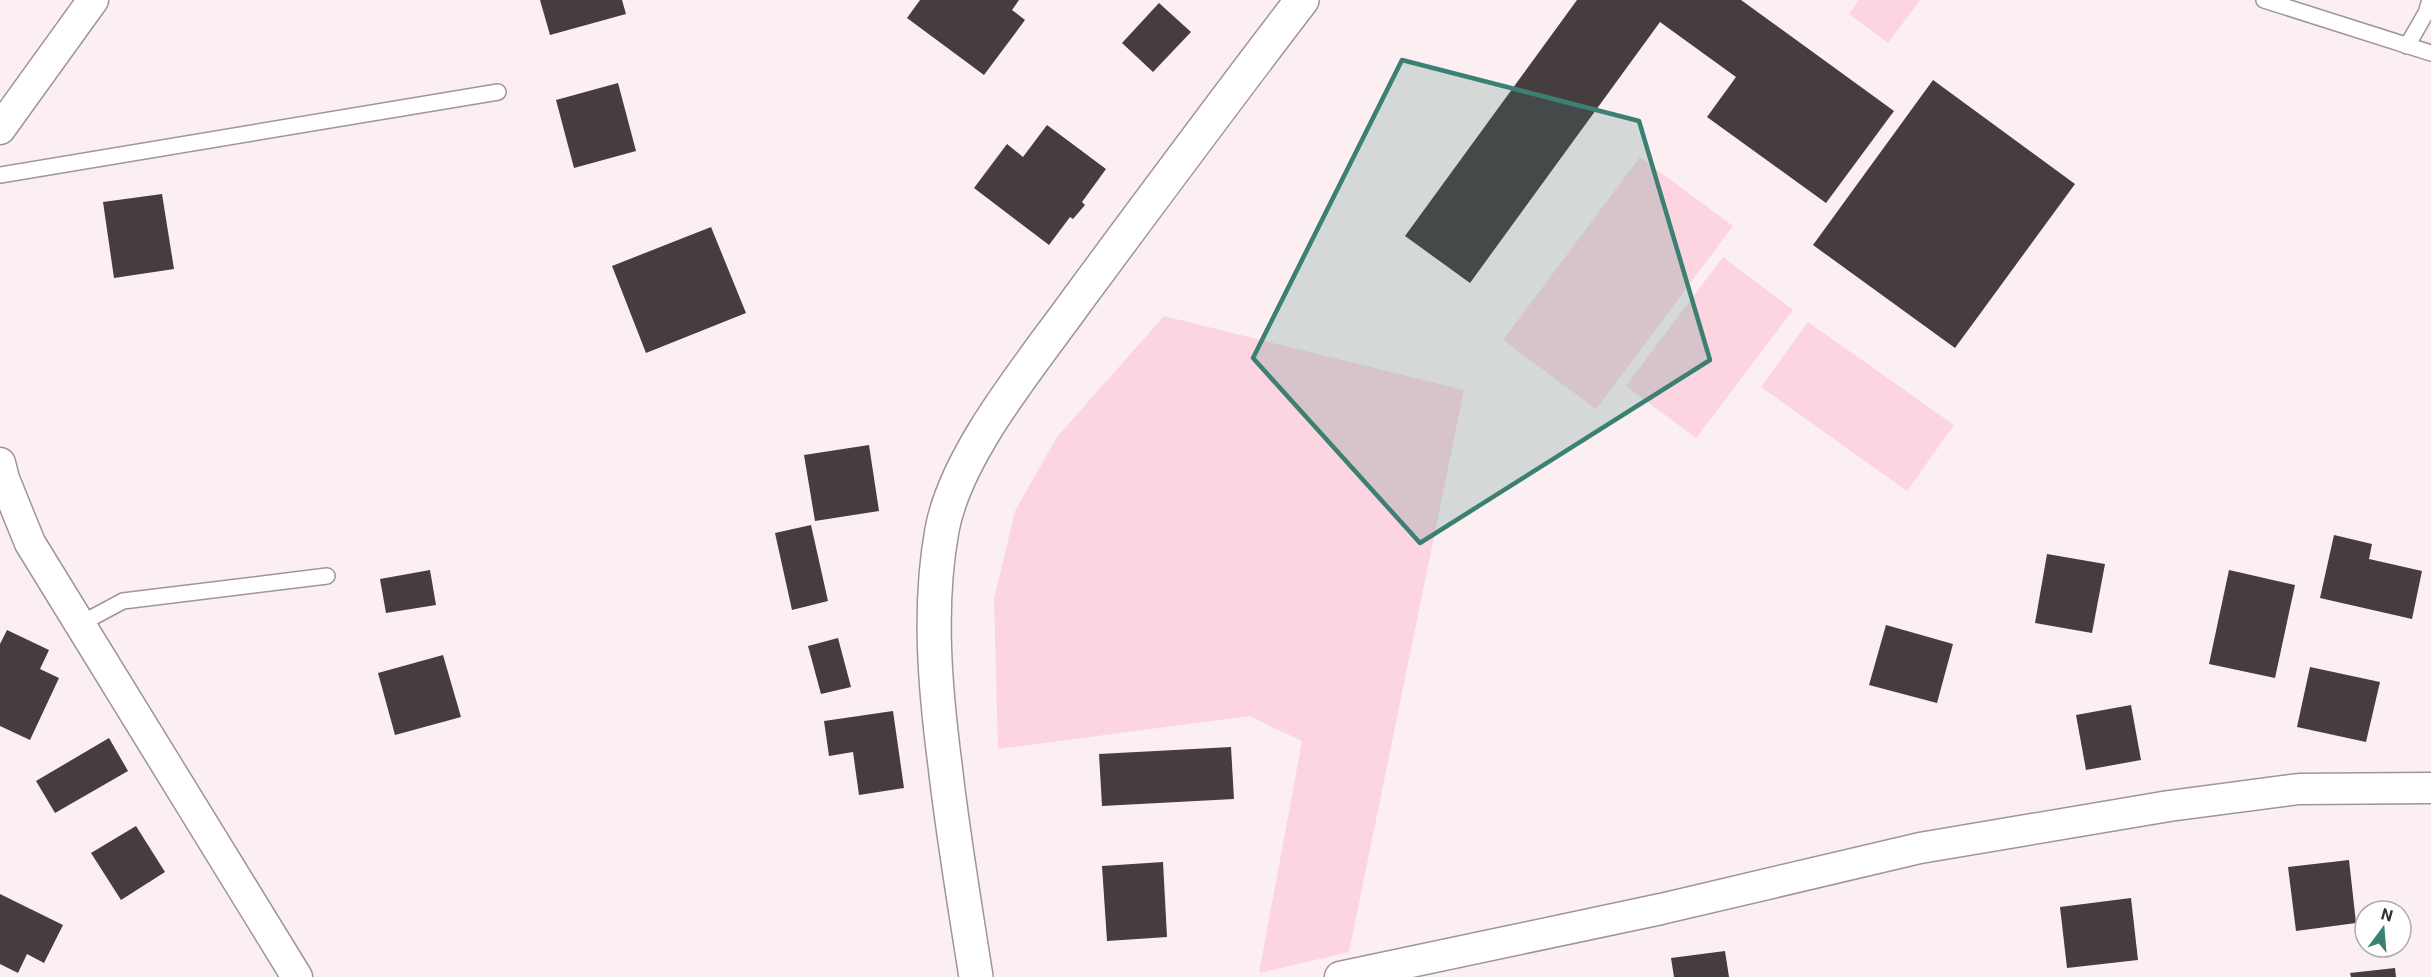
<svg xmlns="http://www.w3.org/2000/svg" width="2431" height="977" font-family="Roboto,sans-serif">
<rect width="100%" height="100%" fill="#fbeff2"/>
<g fill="#fdd5e0">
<polygon points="1859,0 1920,0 1888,43 1849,14"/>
<polygon points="1640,157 1733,226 1596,409 1503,340"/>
<polygon points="1723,257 1793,310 1696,438 1626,386"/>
<polygon points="1164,316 1464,390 1349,952 1259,973 1302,741 1249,716 998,749 994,599 1015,511 1057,437"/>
<polygon points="1808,322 1954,425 1907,491 1761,387"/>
</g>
<g fill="#463d3f">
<polygon points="540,0 622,0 626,14 550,35"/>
<polygon points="920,0 1019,0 1012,10 1025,20 984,75 907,18"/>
<polygon points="1577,0 1741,0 1894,111 1826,203 1707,117 1736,77 1660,22 1470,283 1405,236"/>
<polygon points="1159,3 1191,32 1153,72 1122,43"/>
<polygon points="1933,80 2075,184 1955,348 1813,245"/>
<polygon points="618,83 636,151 574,168 556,100"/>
<polygon points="1047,125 1106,169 1082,202 1085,205 1073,219 1070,217 1049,245 974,188 1007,144 1023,157"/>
<polygon points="162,194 174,269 114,278 103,202"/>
<polygon points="711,227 746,313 646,353 612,266"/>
<polygon points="869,445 879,511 815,521 804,455"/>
<polygon points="811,525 828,601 792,610 775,533"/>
<polygon points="2334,535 2372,544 2369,559 2422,571 2412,619 2320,598"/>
<polygon points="2047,554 2105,564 2092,633 2035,623"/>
<polygon points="430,570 436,605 386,613 380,579"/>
<polygon points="2229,570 2295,585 2275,678 2209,664"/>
<polygon points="1886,625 1953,644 1937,703 1869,685"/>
<polygon points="7,630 49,650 40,669 59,678 30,740 0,726 0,644"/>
<polygon points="838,638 851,687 821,694 808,646"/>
<polygon points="443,655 461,717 395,735 378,673"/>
<polygon points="2310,667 2380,682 2366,742 2297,727"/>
<polygon points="2131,705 2141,760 2086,770 2076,715"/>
<polygon points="893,711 904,788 859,795 853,752 829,756 824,721"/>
<polygon points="109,738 128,771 55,813 36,781"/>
<polygon points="1231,747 1234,799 1102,806 1099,754"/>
<polygon points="136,826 165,872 121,900 91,853"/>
<polygon points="2349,860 2356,923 2296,931 2288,867"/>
<polygon points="1163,862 1167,937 1107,941 1102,866"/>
<polygon points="0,894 63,925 44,963 27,954 18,973 0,964"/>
<polygon points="2131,898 2138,960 2067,968 2060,907"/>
<polygon points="1725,951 1729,977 1674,977 1671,958"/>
<polygon points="2395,968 2396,977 2351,977 2350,973"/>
</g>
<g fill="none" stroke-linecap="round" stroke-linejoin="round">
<defs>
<g id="service">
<polyline points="2264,0 2431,53"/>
<polyline points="2407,46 2426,13 2430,0"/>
<polyline points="0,175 498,92"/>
<polyline points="80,624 123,601 327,576"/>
</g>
<g id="minor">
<polyline points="0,129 93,0"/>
<polyline points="0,463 4,479 30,543 297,977"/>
<polyline points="1340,977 1661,909 1920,848 2169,806 2299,789 2431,788"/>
</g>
<path id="secondary" d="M 976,977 C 965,906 953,836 945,765 C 935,688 928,607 942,530 C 956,453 1033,362 1078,299 C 1152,199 1226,99 1302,0"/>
</defs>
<use href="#service" stroke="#9f9597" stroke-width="18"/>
<use href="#minor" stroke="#9f9597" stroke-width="33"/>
<use href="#secondary" stroke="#9f9597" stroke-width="36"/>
<use href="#service" stroke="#fff" stroke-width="15"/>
<use href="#minor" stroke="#fff" stroke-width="30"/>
<use href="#secondary" stroke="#fff" stroke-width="33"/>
</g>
<path fill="#3c8074" fill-opacity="0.2" stroke="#3c8074" stroke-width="4.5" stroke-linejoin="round" d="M 1402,60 L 1639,121 L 1710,360 L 1420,543 L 1253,358 Z"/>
<g transform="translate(2383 929) rotate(16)"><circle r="28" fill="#ffffff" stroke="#aeadad" stroke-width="1.5"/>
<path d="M0-4.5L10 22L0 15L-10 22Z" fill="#3c8074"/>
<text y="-9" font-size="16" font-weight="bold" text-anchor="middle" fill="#353132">N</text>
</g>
</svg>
